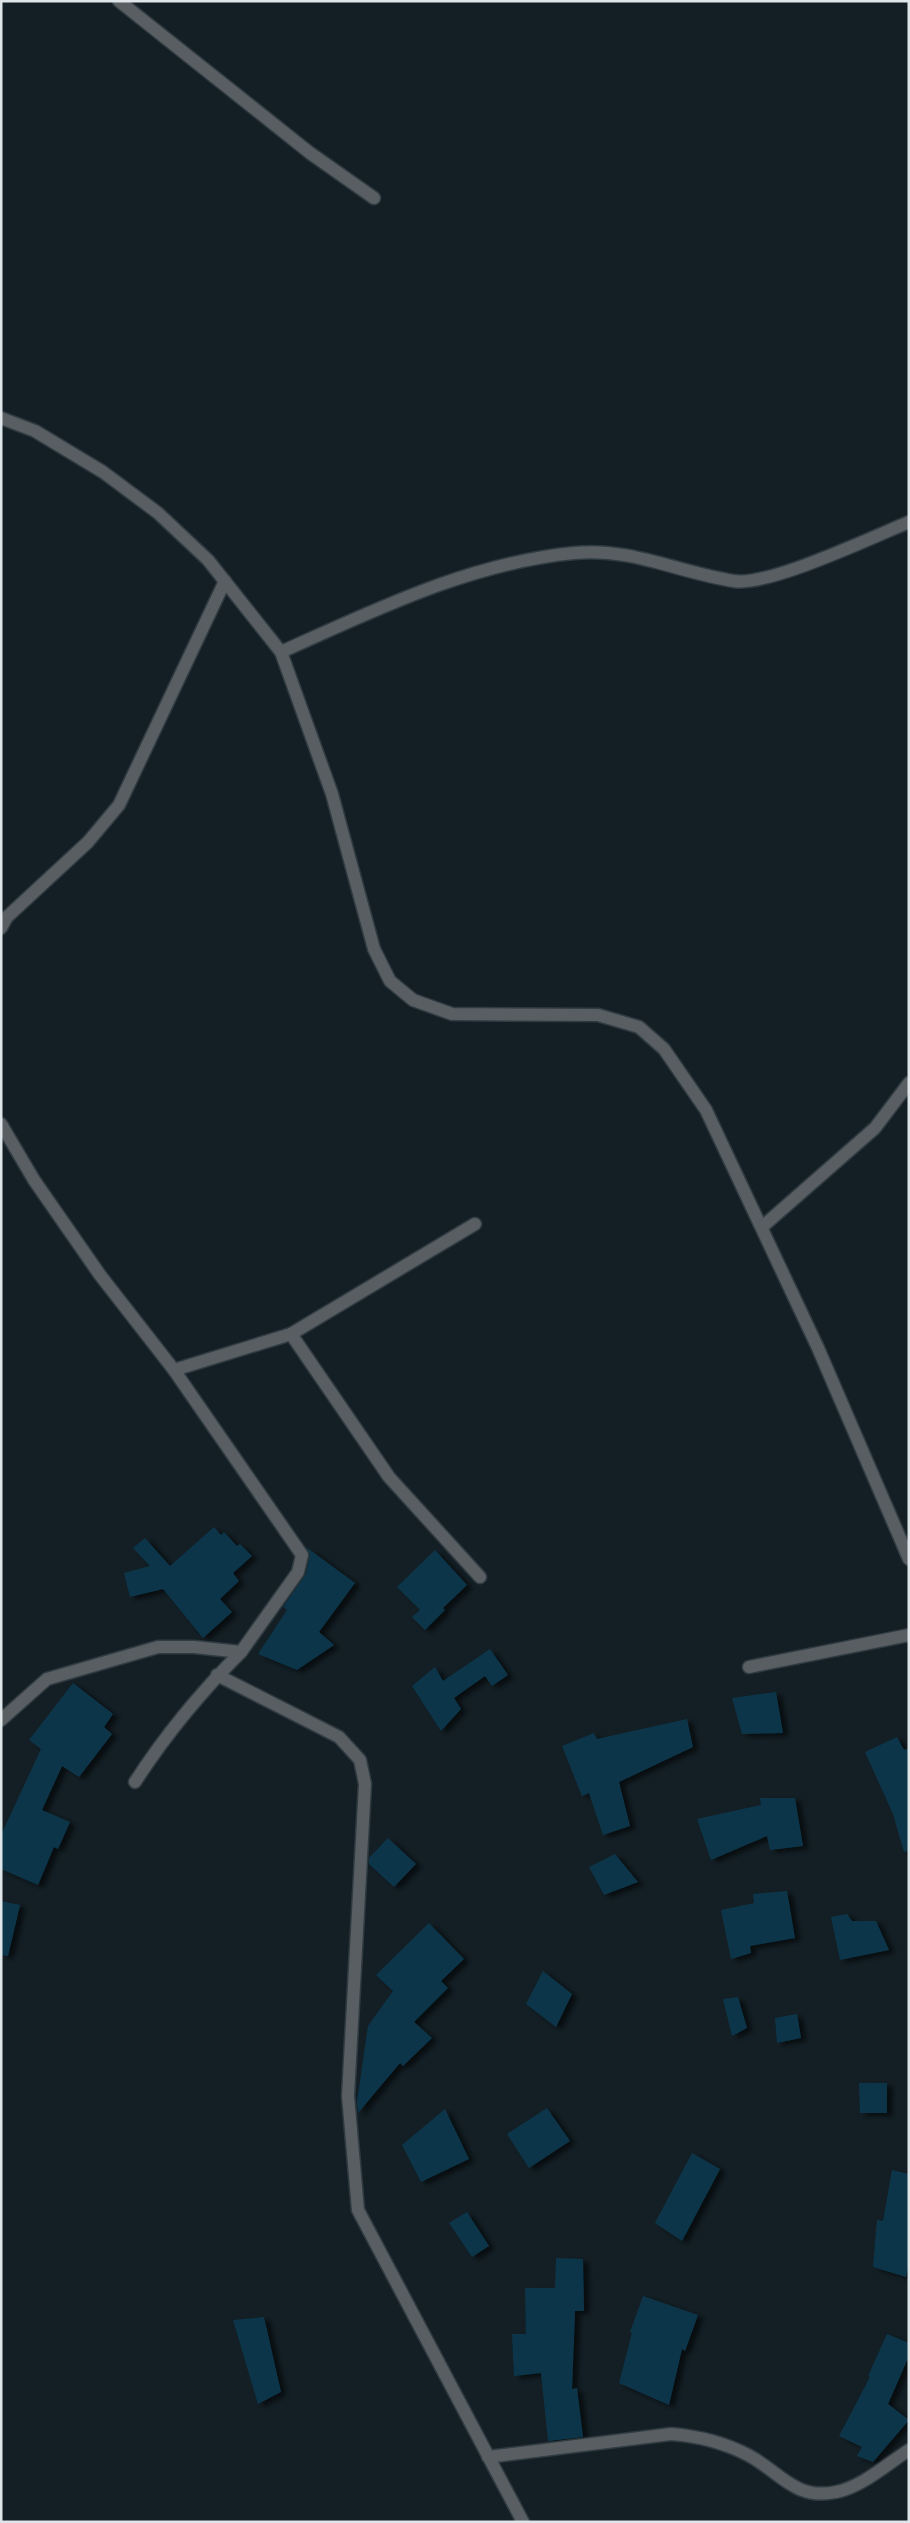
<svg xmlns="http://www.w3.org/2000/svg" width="910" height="2523" font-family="'Fira Sans Condensed',sans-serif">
<defs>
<filter id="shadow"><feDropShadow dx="5.5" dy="3" stdDeviation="2.5" flood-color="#0009"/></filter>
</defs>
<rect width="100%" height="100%" fill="#131f25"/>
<g fill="#0d3649" filter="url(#shadow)">
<polygon points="214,1527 221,1535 224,1532 237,1546 240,1544 252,1556 233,1573 239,1581 220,1599 232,1612 203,1638 163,1589 130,1597 124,1573 150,1566 133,1548 145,1538 170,1566"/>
<polygon points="306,1547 355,1583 319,1632 334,1645 297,1670 258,1654 287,1610 283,1607 306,1574 310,1554"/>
<polygon points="435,1550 467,1585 443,1608 445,1610 425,1630 412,1617 420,1610 397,1587"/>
<polygon points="490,1649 508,1675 492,1686 485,1676 454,1698 461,1709 441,1731 412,1686 435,1667 443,1681"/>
<polygon points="73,1683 113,1714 104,1727 112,1734 79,1777 62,1766 42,1810 70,1822 58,1849 54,1847 38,1885 1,1869 1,1835 41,1749 29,1740"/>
<polygon points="776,1692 783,1733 742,1734 732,1698"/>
<polygon points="687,1719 693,1747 619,1782 630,1826 603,1835 589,1793 582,1796 562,1746 594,1733 597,1739"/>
<polygon points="897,1737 904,1750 909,1748 909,1851 904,1852 893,1814 865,1752"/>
<polygon points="760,1798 795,1798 803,1846 770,1850 767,1836 711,1860 697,1819 761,1805"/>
<polygon points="388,1838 416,1864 394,1887 369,1864 369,1858"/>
<polygon points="615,1854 638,1882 604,1895 589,1867"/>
<polygon points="787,1891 795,1938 750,1946 751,1953 731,1959 721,1910 754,1903 753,1894"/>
<polygon points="1,1901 20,1905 8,1956 1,1955"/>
<polygon points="847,1914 852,1921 876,1921 889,1950 840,1960 831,1917"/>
<polygon points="429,1923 464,1959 441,1981 448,1988 414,2022 432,2038 403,2066 400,2063 358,2113 357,2102 368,2026 393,1991 376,1975"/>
<polygon points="543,1971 572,1994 556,2027 526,2004"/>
<polygon points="738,1997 747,2028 732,2036 723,1999"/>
<polygon points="797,2014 801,2038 777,2043 775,2018"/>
<polygon points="859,2083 887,2083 887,2113 860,2113"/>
<polygon points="547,2108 570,2141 529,2168 507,2134"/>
<polygon points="445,2109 469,2159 421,2182 402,2145"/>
<polygon points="692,2153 720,2169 682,2241 655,2223"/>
<polygon points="892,2170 909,2174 909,2262 906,2277 873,2267 877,2220 883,2221"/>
<polygon points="467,2212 489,2246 472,2257 449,2223"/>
<polygon points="556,2258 583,2259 584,2311 575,2311 572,2389 577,2388 583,2437 548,2441 541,2373 514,2376 512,2334 526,2334 525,2288 555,2288"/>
<polygon points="643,2296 698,2315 685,2351 682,2349 669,2405 619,2383 632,2333 630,2332"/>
<polygon points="264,2317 281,2392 258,2404 233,2320"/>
<polygon points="887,2334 909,2343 909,2356 888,2404 909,2420 873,2462 857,2456 862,2447 839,2436 870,2377 868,2376"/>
</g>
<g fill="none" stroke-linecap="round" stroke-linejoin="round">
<defs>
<g id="minor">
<polyline points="119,1 310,153 374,198"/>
<polyline points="1,418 35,431 103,472 158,513 208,560 281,652 332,794 374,949 390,981 413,1000 452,1014 598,1015 639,1027 664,1049 706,1110 818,1348 909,1559"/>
<path d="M 281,652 C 375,610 470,563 574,553 C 630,547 680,573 734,581 C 767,587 873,537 909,522"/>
<polyline points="1,928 7,917 88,842 119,805 225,581"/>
<polyline points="1,1124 34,1180 100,1275 174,1370 302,1555 298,1572 241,1652 194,1647 158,1647 47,1679 1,1720"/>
<polyline points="762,1227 875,1128 909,1083"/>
<polyline points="291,1334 389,1477 480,1577"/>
<polyline points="174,1370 291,1334 475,1224"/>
<polyline points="749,1667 909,1635"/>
<polyline points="217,1675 339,1737 360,1760 365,1784 348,2096 358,2210 523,2522"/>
<path d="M 135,1782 C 166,1734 201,1692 241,1652"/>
<path d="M 488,2457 L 671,2434 C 697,2436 725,2443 748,2455 C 779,2471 795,2501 836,2492 C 862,2487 887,2464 909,2450"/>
</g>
</defs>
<use href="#minor" stroke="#2f3b41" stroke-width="15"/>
<use href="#minor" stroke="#585e62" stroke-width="12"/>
</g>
<rect width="910" height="2523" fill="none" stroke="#dee6ea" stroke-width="5"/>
</svg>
